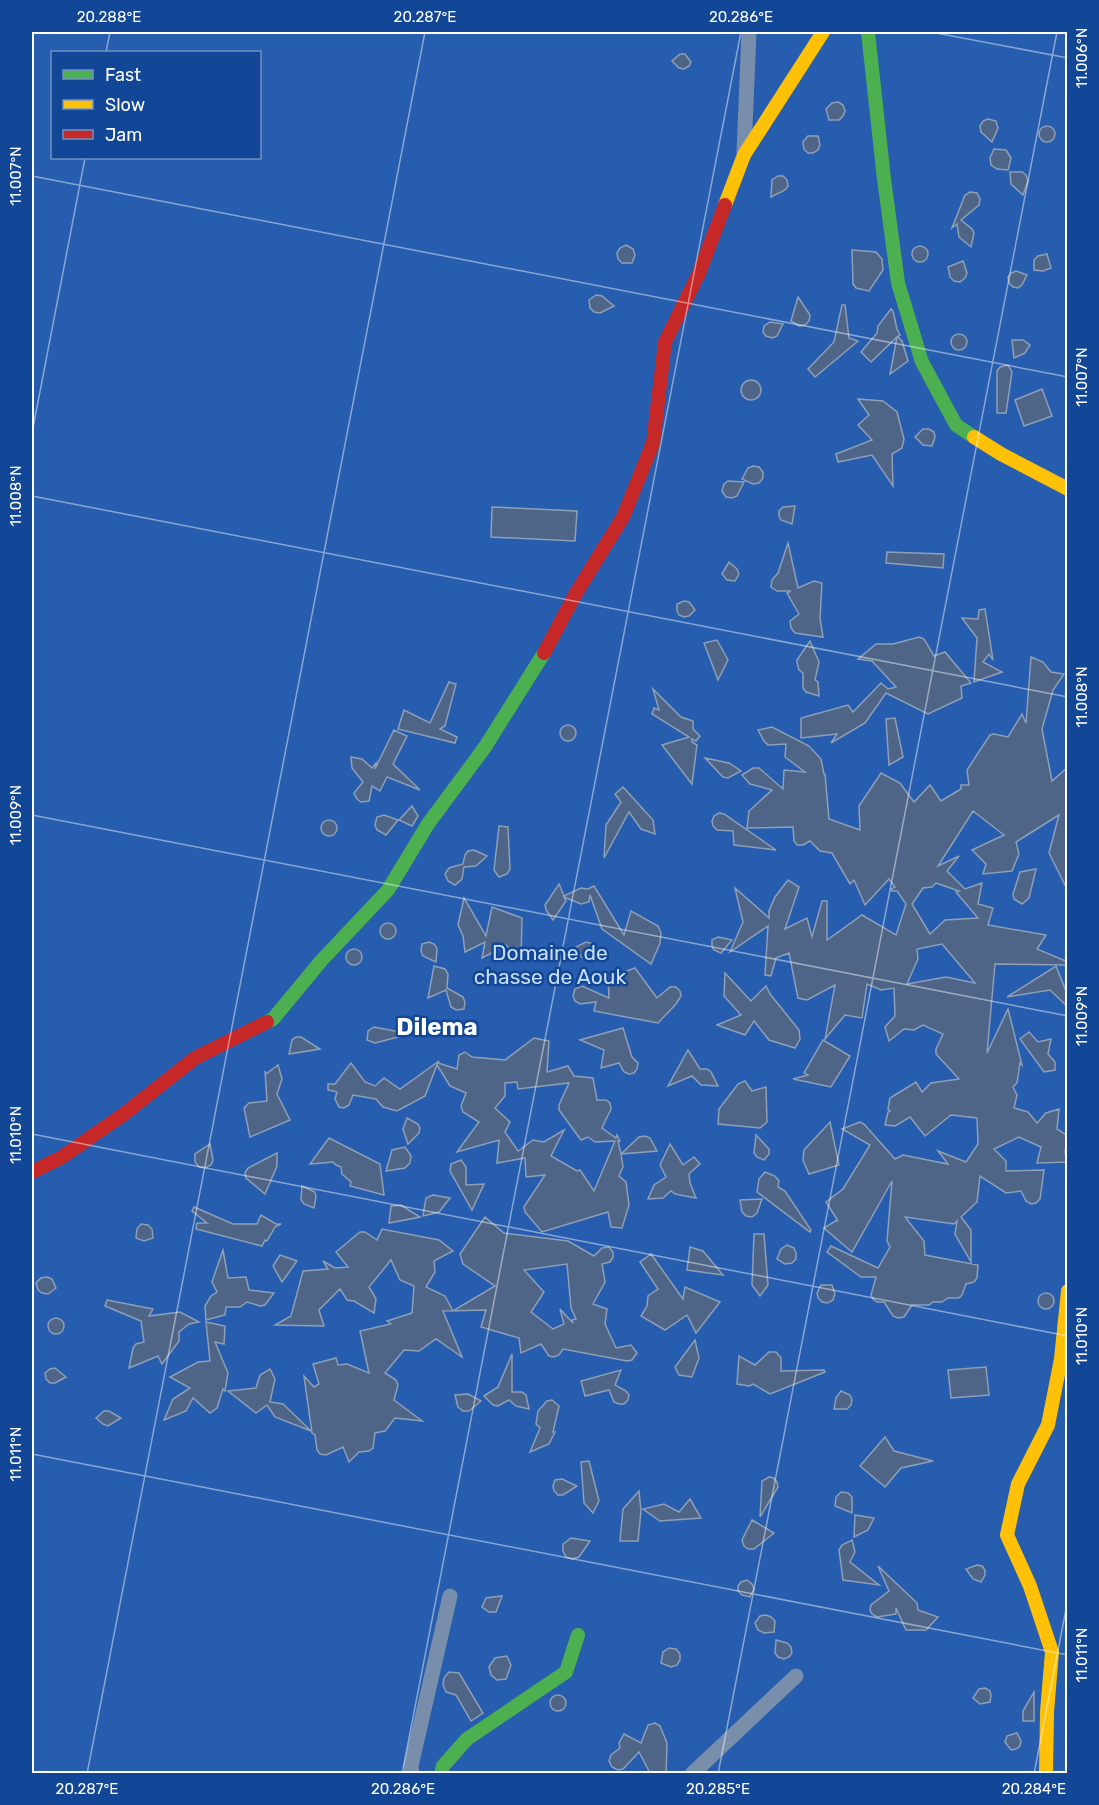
<svg xmlns="http://www.w3.org/2000/svg" width="1099" height="1805" font-family="Rubik,sans-serif">
<rect width="100%" height="100%" fill="#304d79"/>
<path fill="#265dae" fill-rule="evenodd" d="M 32,32 L 1067,32 L 1067,1773 L 32,1774 ZM 52,52 L 260,52 L 260,158 L 52,158 Z"/>
<g fill="#4e6588" stroke="#8e9fb8" stroke-width="1.5" fill-rule="evenodd">
<polygon points="680,54 685,54 691,62 689,66 684,69 679,68 672,61"/>
<polygon points="838,102 843,105 845,111 843,116 839,120 829,120 826,109 832,103"/>
<polygon points="988,119 996,121 998,128 992,142 981,132 980,126 983,121"/>
<circle cx="1047" cy="134" r="8"/>
<polygon points="808,136 818,136 820,145 818,150 813,153 808,153 804,149 803,142"/>
<polygon points="994,149 1006,150 1011,158 1008,170 997,169 991,165 990,158"/>
<polygon points="1010,172 1022,172 1026,175 1028,181 1023,195 1011,184"/>
<polygon points="778,176 783,176 787,180 788,186 785,190 771,197 772,180"/>
<polygon points="970,192 977,193 980,199 979,205 961,220 972,229 974,233 971,247 959,237 957,224 952,228 965,195"/>
<polygon points="626,245 633,249 635,255 632,263 622,263 618,259 617,253 620,248"/>
<circle cx="920" cy="254" r="8"/>
<polygon points="852,250 876,252 882,259 883,270 869,291 856,288 853,284"/>
<polygon points="1047,254 1051,268 1043,271 1034,270 1034,260 1038,256"/>
<polygon points="963,261 967,273 965,278 960,282 954,281 950,277 948,267"/>
<polygon points="1016,271 1027,275 1022,285 1018,288 1013,287 1009,283 1008,277 1011,273"/>
<polygon points="596,295 602,296 614,306 600,313 594,312 590,308 589,300"/>
<polygon points="798,297 810,315 809,321 805,325 799,326 791,321"/>
<polygon points="842,305 845,305 849,338 858,341 815,377 808,369 834,342"/>
<polygon points="891,309 893,311 897,329 900,335 898,337 902,341 908,361 890,374 897,337 871,362 861,352 877,333 878,326"/>
<polygon points="770,322 783,324 777,336 772,338 766,336 763,332 764,326"/>
<circle cx="959" cy="342" r="8"/>
<polygon points="1012,340 1023,340 1030,345 1025,353 1014,358"/>
<polygon points="1008,365 1012,372 1006,413 997,413 997,371 1000,367"/>
<circle cx="751" cy="390" r="10"/>
<polygon points="1042,389 1052,416 1024,426 1015,400"/>
<polygon points="858,399 883,401 897,412 904,439 902,448 892,454 893,486 872,455 838,462 836,454 872,440 858,425 869,415"/>
<polygon points="923,429 929,429 934,432 935,437 932,446 923,445 915,437"/>
<polygon points="753,466 759,467 763,472 763,478 759,483 753,484 742,479 748,468"/>
<polygon points="728,481 744,482 737,496 732,498 726,497 722,491 724,484"/>
<polygon points="795,506 792,524 781,520 779,516 779,511 783,507"/>
<polygon points="492,507 577,511 575,541 491,537"/>
<polygon points="788,543 798,588 814,581 822,583 820,618 823,637 795,633 791,628 790,621 799,614 787,593 791,591 777,591 771,587 772,580 778,573"/>
<polygon points="887,552 944,554 943,568 886,563"/>
<polygon points="729,562 737,569 739,574 735,581 727,580 722,574"/>
<polygon points="684,601 689,602 695,610 689,616 684,617 679,615 677,611 677,604"/>
<polygon points="985,609 993,660 989,654 983,662 1002,672 974,682 977,638 962,618 978,619 979,610"/>
<polygon points="919,637 924,639 934,656 945,652 971,683 961,686 962,698 928,714 886,693 865,723 831,743 837,734 801,738 801,718 848,705 853,712 881,683 888,689 896,687 872,661 858,659 876,644 893,644"/>
<polygon points="717,640 728,660 718,680 704,643"/>
<polygon points="810,641 819,662 815,680 818,682 819,696 806,692 803,688 803,673 799,670 797,663 797,660"/>
<path d="M 1031,657 L 1043,662 L 1051,672 L 1064,674 L 1053,690 L 1042,729 L 1052,781 L 1068,767 L 1068,891 L 1049,853 L 1059,815 L 1016,842 L 1019,854 L 1012,871 L 983,874 L 986,864 L 972,850 L 1004,835 L 973,811 L 938,866 L 959,856 L 947,871 L 965,889 L 982,883 L 978,904 L 993,908 L 988,925 L 1046,935 L 1037,949 L 1068,962 L 1068,965 L 995,964 L 987,1053 L 1008,1009 L 1022,1065 L 1020,1063 L 1017,1083 L 1013,1087 L 1017,1095 L 1014,1108 L 1028,1112 L 1037,1123 L 1046,1113 L 1059,1109 L 1057,1129 L 1068,1136 L 1065,1152 L 1068,1162 L 1037,1163 L 1041,1147 L 1019,1137 L 994,1149 L 1006,1161 L 1006,1171 L 1044,1170 L 1040,1199 L 1036,1203 L 1031,1204 L 1026,1201 L 1021,1191 L 1006,1193 L 980,1176 L 977,1202 L 961,1217 L 971,1230 L 971,1262 L 955,1234 L 957,1221 L 954,1224 L 905,1217 L 924,1241 L 925,1255 L 978,1265 L 977,1278 L 974,1282 L 966,1284 L 962,1295 L 959,1298 L 948,1298 L 942,1302 L 933,1302 L 929,1305 L 912,1305 L 904,1317 L 898,1318 L 893,1316 L 884,1302 L 877,1302 L 873,1299 L 871,1295 L 876,1277 L 861,1277 L 827,1252 L 831,1246 L 878,1268 L 890,1247 L 887,1241 L 892,1181 L 852,1252 L 824,1228 L 837,1220 L 838,1221 L 826,1202 L 843,1189 L 870,1145 L 842,1129 L 860,1122 L 864,1124 L 895,1159 L 903,1155 L 948,1164 L 938,1151 L 966,1162 L 978,1144 L 977,1118 L 951,1115 L 925,1136 L 910,1117 L 895,1126 L 885,1125 L 888,1112 L 890,1111 L 888,1109 L 890,1098 L 916,1082 L 922,1092 L 931,1083 L 959,1079 L 936,1054 L 936,1049 L 943,1034 L 923,1025 L 914,1030 L 904,1029 L 889,1041 L 885,1027 L 895,1016 L 894,988 L 881,990 L 867,984 L 862,1018 L 845,1015 L 825,1039 L 835,985 L 807,1000 L 798,998 L 789,953 L 776,958 L 771,976 L 765,975 L 768,926 L 730,952 L 743,922 L 735,888 L 769,918 L 769,911 L 775,897 L 788,880 L 799,887 L 785,929 L 807,918 L 812,937 L 822,901 L 827,901 L 827,940 L 862,915 L 896,935 L 906,904 L 897,891 L 892,891 L 891,889 L 895,887 L 889,879 L 865,905 L 854,880 L 850,884 L 832,853 L 820,851 L 810,841 L 803,845 L 797,845 L 794,841 L 793,827 L 747,828 L 749,811 L 772,790 L 750,784 L 742,775 L 753,768 L 759,768 L 783,789 L 784,770 L 805,772 L 785,757 L 786,744 L 768,745 L 764,741 L 758,730 L 772,727 L 809,746 L 821,759 L 824,774 L 825,774 L 829,819 L 860,830 L 859,806 L 881,773 L 900,783 L 914,802 L 930,785 L 941,801 L 961,789 L 961,785 L 969,785 L 967,770 L 990,735 L 994,734 L 1008,737 L 1022,714 L 1026,723 ZM 936,883 L 959,891 L 956,892 L 978,918 L 945,920 L 930,934 L 912,904 L 923,888 L 932,887 ZM 942,944 L 975,983 L 946,977 L 907,984 L 918,959 L 917,949 Z"/>
<polygon points="449,682 456,684 445,726 440,729 457,737 455,743 398,729 404,710 430,723"/>
<polygon points="653,689 681,717 693,721 693,729 700,736 696,741 692,739 692,742 697,745 692,784 662,745 689,737 652,714 654,708 659,710"/>
<polygon points="895,718 903,757 889,765 886,719"/>
<circle cx="568" cy="733" r="8"/>
<polygon points="394,730 407,736 393,764 420,790 387,777 380,791 372,786 369,801 361,802 357,799 354,793 363,782 352,768 351,757 362,759 372,768 376,763 375,769"/>
<polygon points="705,758 729,763 741,771 728,778 723,777"/>
<polygon points="623,787 653,820 655,834 641,829 629,812 604,858 606,825 621,802 615,794"/>
<polygon points="412,806 418,816 412,826 399,820"/>
<polygon points="719,813 724,814 776,850 734,845 733,831 717,830 713,826 712,821 714,816"/>
<polygon points="384,815 398,820 386,835 377,830 375,825 377,817"/>
<circle cx="329" cy="828" r="8"/>
<polygon points="499,826 508,827 510,869 507,874 499,877 494,870"/>
<polygon points="474,850 487,856 476,866 464,867 462,879 455,885 448,881 445,874 449,868 463,864 465,855 468,851"/>
<polygon points="1036,869 1029,898 1022,904 1014,899 1013,894 1020,872"/>
<polygon points="559,884 564,896 581,888 588,889 594,886 624,935 631,911 658,926 661,933 660,943 651,964 602,929 590,895 589,902 581,904 564,897 566,901 553,920 546,910 545,905"/>
<polygon points="464,898 486,936 492,907 522,918 521,960 506,945 482,958 485,942 465,952 463,936 458,925"/>
<circle cx="388" cy="931" r="8"/>
<polygon points="718,937 732,940 721,953 714,950 712,946 712,940"/>
<polygon points="429,942 434,944 437,948 436,962 423,956 421,951 422,944"/>
<polygon points="586,942 594,944 596,956 586,959 581,957 576,947"/>
<circle cx="354" cy="957" r="8"/>
<polygon points="434,966 445,969 448,974 447,988 463,997 465,1002 464,1009 456,1010 451,1007 446,990 428,998"/>
<polygon points="1056,966 1068,996 1068,1007 1050,990 1007,997"/>
<polygon points="635,968 657,998 670,987 676,987 680,991 681,996 676,1004 658,1023 594,1011 596,1002 580,1004 575,1001 573,996 575,989 582,986 609,998 608,978"/>
<polygon points="725,973 751,1001 766,986 770,994 799,1030 800,1039 795,1048 769,1040 754,1021 745,1035 717,1025 741,1015 724,996"/>
<polygon points="374,1027 410,1034 375,1043 367,1040 368,1031"/>
<polygon points="623,1028 632,1057 638,1063 637,1069 634,1073 629,1074 624,1072 619,1063 601,1068 604,1050 580,1040"/>
<polygon points="1029,1032 1038,1042 1051,1039 1048,1054 1055,1062 1055,1070 1044,1072 1020,1039"/>
<polygon points="296,1037 301,1037 320,1049 289,1054 292,1040"/>
<path d="M 534,1038 L 549,1041 L 547,1072 L 568,1066 L 574,1076 L 593,1078 L 597,1100 L 606,1100 L 610,1103 L 611,1109 L 602,1128 L 616,1138 L 617,1135 L 620,1141 L 618,1141 L 621,1154 L 639,1137 L 645,1136 L 650,1138 L 657,1151 L 621,1154 L 623,1167 L 619,1176 L 626,1182 L 629,1205 L 622,1228 L 611,1227 L 608,1212 L 542,1232 L 525,1212 L 524,1207 L 545,1175 L 526,1177 L 525,1158 L 497,1163 L 499,1140 L 457,1152 L 479,1122 L 463,1112 L 461,1106 L 466,1093 L 450,1086 L 437,1065 L 425,1096 L 397,1111 L 383,1107 L 376,1099 L 353,1095 L 349,1105 L 344,1108 L 339,1107 L 335,1099 L 337,1092 L 328,1090 L 328,1084 L 335,1084 L 351,1063 L 365,1082 L 375,1086 L 384,1078 L 400,1089 L 439,1061 L 438,1063 L 457,1069 L 459,1055 L 465,1052 L 472,1057 L 505,1060 ZM 517,1082 L 518,1089 L 569,1083 L 559,1105 L 559,1110 L 581,1140 L 588,1137 L 595,1142 L 615,1141 L 594,1191 L 580,1170 L 577,1171 L 551,1156 L 564,1130 L 544,1142 L 533,1140 L 518,1151 L 505,1132 L 510,1122 L 495,1108 L 505,1096 L 505,1083 Z"/>
<polygon points="823,1040 850,1056 831,1087 793,1079 808,1075 804,1073"/>
<polygon points="688,1050 700,1069 707,1069 711,1072 718,1086 701,1085 692,1076 668,1086"/>
<polygon points="278,1065 282,1079 277,1094 290,1120 250,1137 244,1108 249,1103 267,1101 265,1071 266,1074"/>
<polygon points="745,1081 752,1091 766,1087 767,1122 760,1128 718,1124 719,1109 738,1084"/>
<polygon points="407,1118 418,1124 420,1128 419,1133 408,1144 403,1129"/>
<polygon points="830,1122 839,1165 809,1174 803,1160 804,1150"/>
<polygon points="756,1135 769,1149 769,1154 764,1160 757,1157 754,1153"/>
<polygon points="329,1138 380,1164 384,1195 350,1186 351,1182 342,1174 341,1167 336,1165 333,1162 310,1164"/>
<polygon points="210,1144 213,1160 211,1165 205,1168 199,1167 195,1162 195,1154"/>
<polygon points="670,1144 683,1165 694,1157 700,1164 689,1174 690,1183 696,1198 675,1194 671,1191 663,1198 648,1199 654,1185 666,1177 660,1165"/>
<polygon points="405,1147 411,1156 410,1163 405,1168 386,1171 392,1150"/>
<polygon points="277,1153 277,1166 265,1194 246,1178 245,1173 248,1168"/>
<polygon points="461,1160 466,1167 466,1185 484,1184 472,1210 450,1171 451,1164"/>
<polygon points="765,1172 775,1176 779,1181 778,1187 785,1191 811,1230 810,1232 757,1192 759,1179"/>
<polygon points="302,1186 315,1192 316,1197 314,1208 304,1204 301,1200"/>
<polygon points="433,1195 450,1198 439,1212 423,1216 426,1198"/>
<polygon points="762,1199 757,1213 752,1217 746,1216 742,1212 740,1200"/>
<polygon points="401,1205 420,1217 389,1223 391,1206"/>
<polygon points="194,1207 233,1224 257,1224 261,1215 276,1224 281,1224 275,1227 267,1241 265,1240 262,1246 196,1229 197,1223 207,1223 192,1211"/>
<path d="M 485,1217 L 504,1233 L 568,1241 L 594,1256 L 602,1248 L 609,1247 L 613,1252 L 613,1257 L 610,1262 L 602,1264 L 605,1282 L 593,1304 L 607,1309 L 605,1324 L 616,1348 L 631,1345 L 637,1353 L 632,1360 L 627,1361 L 563,1349 L 559,1355 L 554,1357 L 549,1356 L 541,1344 L 521,1353 L 519,1338 L 481,1327 L 486,1310 L 443,1311 L 462,1357 L 436,1339 L 419,1351 L 404,1350 L 385,1373 L 396,1380 L 398,1385 L 394,1400 L 422,1421 L 395,1418 L 385,1431 L 375,1433 L 373,1448 L 369,1451 L 359,1452 L 349,1462 L 343,1447 L 326,1455 L 320,1454 L 317,1450 L 315,1435 L 312,1433 L 304,1376 L 314,1387 L 319,1384 L 313,1364 L 336,1358 L 338,1365 L 347,1364 L 369,1373 L 360,1331 L 391,1324 L 387,1321 L 412,1313 L 414,1286 L 400,1280 L 391,1260 L 369,1287 L 376,1299 L 374,1313 L 354,1301 L 347,1300 L 340,1289 L 319,1310 L 324,1326 L 275,1325 L 291,1316 L 303,1271 L 328,1269 L 323,1261 L 335,1268 L 348,1267 L 336,1252 L 360,1232 L 365,1232 L 377,1240 L 382,1229 L 439,1240 L 453,1251 L 434,1261 L 435,1272 L 426,1287 L 445,1296 L 453,1311 L 495,1286 L 463,1264 L 460,1254 ZM 567,1264 L 571,1308 L 576,1319 L 572,1320 L 573,1323 L 560,1309 L 564,1324 L 553,1329 L 531,1312 L 544,1292 L 524,1270 Z"/>
<polygon points="141,1224 148,1225 152,1229 153,1238 144,1241 136,1238 137,1229"/>
<polygon points="754,1234 764,1234 768,1285 760,1296 752,1285"/>
<polygon points="787,1245 794,1248 796,1253 796,1259 792,1263 785,1264 777,1259 781,1249"/>
<polygon points="690,1247 703,1251 723,1275 687,1270"/>
<polygon points="223,1250 228,1278 246,1277 249,1290 274,1293 265,1305 260,1306 247,1302 240,1307 226,1307 225,1315 206,1320 205,1306 211,1296 217,1292 212,1282"/>
<polygon points="651,1254 683,1299 685,1287 720,1302 696,1333 687,1315 665,1330 641,1316 647,1306 648,1296 658,1289 640,1262"/>
<polygon points="280,1255 297,1261 282,1282 273,1266"/>
<polygon points="47,1277 52,1279 56,1288 48,1294 42,1293 38,1290 36,1283 41,1278"/>
<polygon points="821,1285 832,1285 835,1294 833,1300 828,1303 822,1302 818,1298 817,1293"/>
<circle cx="1046" cy="1301" r="8"/>
<polygon points="107,1300 153,1309 149,1316 180,1312 199,1322 189,1324 179,1332 179,1341 162,1364 158,1356 129,1368 133,1348 136,1344 144,1342 141,1321 105,1306"/>
<circle cx="56" cy="1326" r="8"/>
<polygon points="206,1322 225,1326 224,1344 215,1342 228,1373 225,1391 223,1389 217,1408 210,1413 193,1398 186,1411 164,1420 173,1399 190,1388 170,1377 198,1362 210,1361"/>
<polygon points="695,1340 699,1358 692,1377 679,1375 675,1367"/>
<polygon points="769,1352 776,1352 781,1358 781,1371 824,1370 825,1372 770,1394 753,1384 749,1386 737,1384 739,1356 755,1365"/>
<polygon points="512,1354 512,1392 522,1392 526,1395 529,1409 516,1406 509,1400 498,1406 493,1405 484,1396 498,1387"/>
<polygon points="986,1367 989,1395 951,1398 948,1370"/>
<polygon points="55,1368 66,1377 55,1383 50,1383 46,1379 45,1373 50,1369"/>
<polygon points="270,1369 275,1379 270,1402 283,1404 311,1431 275,1417 267,1405 256,1413 228,1391 256,1388 260,1375"/>
<polygon points="621,1370 615,1385 626,1391 629,1395 628,1400 624,1404 619,1404 614,1402 609,1390 585,1396 581,1381"/>
<polygon points="841,1391 850,1395 852,1400 851,1405 847,1409 834,1409 836,1398"/>
<polygon points="468,1394 481,1401 469,1411 463,1411 458,1407 455,1395"/>
<polygon points="552,1400 559,1406 553,1432 555,1432 549,1444 530,1452 540,1428 536,1424 538,1411 547,1401"/>
<polygon points="104,1411 109,1411 121,1418 108,1426 103,1424 96,1418"/>
<polygon points="885,1437 894,1451 933,1461 901,1468 885,1487 860,1466"/>
<polygon points="589,1461 599,1501 593,1513 584,1503 581,1462"/>
<polygon points="769,1477 774,1478 777,1482 778,1487 760,1517 762,1481"/>
<polygon points="562,1479 577,1486 563,1495 558,1495 554,1491 553,1486 555,1480"/>
<polygon points="639,1491 641,1511 638,1541 620,1541 623,1509"/>
<polygon points="841,1492 848,1493 852,1497 852,1513 835,1506 836,1497"/>
<polygon points="690,1499 701,1518 660,1521 643,1509 664,1504 679,1512"/>
<polygon points="855,1515 874,1518 868,1530 854,1537"/>
<polygon points="752,1520 774,1533 754,1549 748,1549 744,1546 742,1540"/>
<polygon points="571,1538 590,1541 579,1557 572,1559 566,1557 563,1551 563,1544"/>
<polygon points="852,1540 855,1552 850,1562 879,1585 843,1580 839,1550 842,1545"/>
<polygon points="977,1565 982,1566 985,1570 985,1575 981,1582 973,1579 966,1569"/>
<polygon points="878,1566 917,1603 918,1610 938,1617 926,1630 906,1630 896,1608 896,1614 877,1617 872,1614 870,1610 871,1605 889,1591"/>
<polygon points="747,1580 752,1584 754,1589 750,1597 742,1595 738,1591 738,1586 741,1582"/>
<polygon points="502,1596 496,1612 489,1612 482,1607 486,1598"/>
<polygon points="766,1615 771,1617 775,1621 774,1632 764,1633 758,1630 755,1623 760,1616"/>
<polygon points="776,1640 787,1643 791,1647 792,1653 789,1657 784,1659 778,1657 775,1653"/>
<polygon points="669,1648 676,1649 680,1654 680,1660 677,1665 671,1667 661,1663 663,1652"/>
<polygon points="507,1656 511,1665 506,1679 497,1680 491,1675 489,1667 495,1658"/>
<polygon points="449,1672 459,1673 483,1713 471,1721 456,1695 446,1692 443,1685 444,1678"/>
<polygon points="985,1688 990,1691 991,1696 990,1702 980,1704 973,1698 979,1689"/>
<polygon points="1034,1692 1034,1721 1023,1721 1023,1711"/>
<circle cx="558" cy="1703" r="8"/>
<polygon points="655,1723 660,1726 667,1743 666,1773 650,1773 639,1752 623,1769 618,1770 612,1767 609,1761 611,1755 620,1748 619,1743 624,1734 641,1743 648,1725"/>
<polygon points="1017,1733 1021,1741 1020,1746 1016,1749 1011,1750 1005,1742 1007,1736"/>
</g>
<g fill="none" stroke-linecap="round" stroke-linejoin="round">
<g stroke="#798eab" stroke-width="15">
<polyline points="744,152 749,32"/>
<polyline points="412,1774 411,1766 450,1596"/>
<polyline points="692,1774 796,1676"/>
</g>
<g stroke="#4caf50" stroke-width="14">
<polyline points="868,32 884,179 898,283 922,362 956,425 974,437"/>
<polyline points="267,1022 273,1019 321,961 388,890 428,824 485,747 544,653"/>
<polyline points="441,1774 443,1766 467,1739 566,1672 578,1635"/>
</g>
<g stroke="#ffc107" stroke-width="14">
<polyline points="725,205 744,155 823,32"/>
<polyline points="974,437 1001,454 1068,489"/>
<polyline points="1046,1774 1047,1712 1052,1652 1030,1586 1007,1535 1018,1484 1048,1425 1061,1359 1068,1291"/>
</g>
<g stroke="#c62828" stroke-width="14">
<polyline points="544,653 576,593 623,517 653,443 665,342 699,273 725,205"/>
<polyline points="32,1172 62,1157 124,1114 195,1058 267,1022"/>
</g>
</g>
<path fill="none" stroke="#fff" stroke-width="1.5" stroke-opacity="0.45" d="M 931,32 L 1068,58M 106,52 L 110,32M 32,176 L 1068,377M 32,433 L 85,158M 32,496 L 1068,697M 32,815 L 1068,1016M 32,1134 L 1068,1336M 32,1454 L 1068,1655M 32,1773 L 32,1774M 87,1774 L 425,32M 402,1774 L 741,32M 718,1774 L 1057,32M 1034,1774 L 1068,1599"/>
<g text-anchor="middle" stroke-width="5" stroke-linejoin="round" paint-order="stroke">
<g font-size="21" fill="#cadffd" stroke="#124797">
<text x="550" y="960">Domaine de<tspan x="550" dy="24">chasse de Aouk</tspan></text>
</g>
<g font-size="24" font-weight="bold" fill="#fff" stroke="#124797">
<text x="437" y="1035">Dilema</text>
</g>
</g>
<rect width="1099" height="1805" fill="none" stroke="#124797" stroke-width="66"/>
<rect x="51" y="51" width="210" height="108" fill="#124797" stroke="#7191c1" stroke-width="1.5"/>
<rect x="63" y="70" width="30" height="9" fill="#4caf50" stroke="#7191c1" stroke-width="1.5"/>
<text x="105" y="81" font-size="18" fill="#ffffff">Fast</text>
<rect x="63" y="100" width="30" height="9" fill="#ffc107" stroke="#7191c1" stroke-width="1.5"/>
<text x="105" y="111" font-size="18" fill="#ffffff">Slow</text>
<rect x="63" y="130" width="30" height="9" fill="#c62828" stroke="#7191c1" stroke-width="1.5"/>
<text x="105" y="141" font-size="18" fill="#ffffff">Jam</text>
<rect x="33" y="33" width="1033" height="1739" fill="none" stroke="#fff" stroke-width="2"/>
<g font-size="15" text-anchor="middle" fill="#fff">
<text x="109" y="22">20.288°E</text>
<text x="425" y="22">20.287°E</text>
<text x="741" y="22">20.286°E</text>
<text transform="translate(1082 58) rotate(-90)" y="5">11.006°N</text>
<text transform="translate(16 176) rotate(-90)" y="5">11.007°N</text>
<text transform="translate(1082 377) rotate(-90)" y="5">11.007°N</text>
<text transform="translate(16 496) rotate(-90)" y="5">11.008°N</text>
<text transform="translate(1082 697) rotate(-90)" y="5">11.008°N</text>
<text transform="translate(16 815) rotate(-90)" y="5">11.009°N</text>
<text transform="translate(1082 1016) rotate(-90)" y="5">11.009°N</text>
<text transform="translate(16 1135) rotate(-90)" y="5">11.010°N</text>
<text transform="translate(1082 1336) rotate(-90)" y="5">11.010°N</text>
<text transform="translate(16 1454) rotate(-90)" y="5">11.011°N</text>
<text transform="translate(1082 1655) rotate(-90)" y="5">11.011°N</text>
<text x="87" y="1794">20.287°E</text>
<text x="403" y="1794">20.286°E</text>
<text x="718" y="1794">20.285°E</text>
<text x="1034" y="1794">20.284°E</text>
</g>
</svg>
